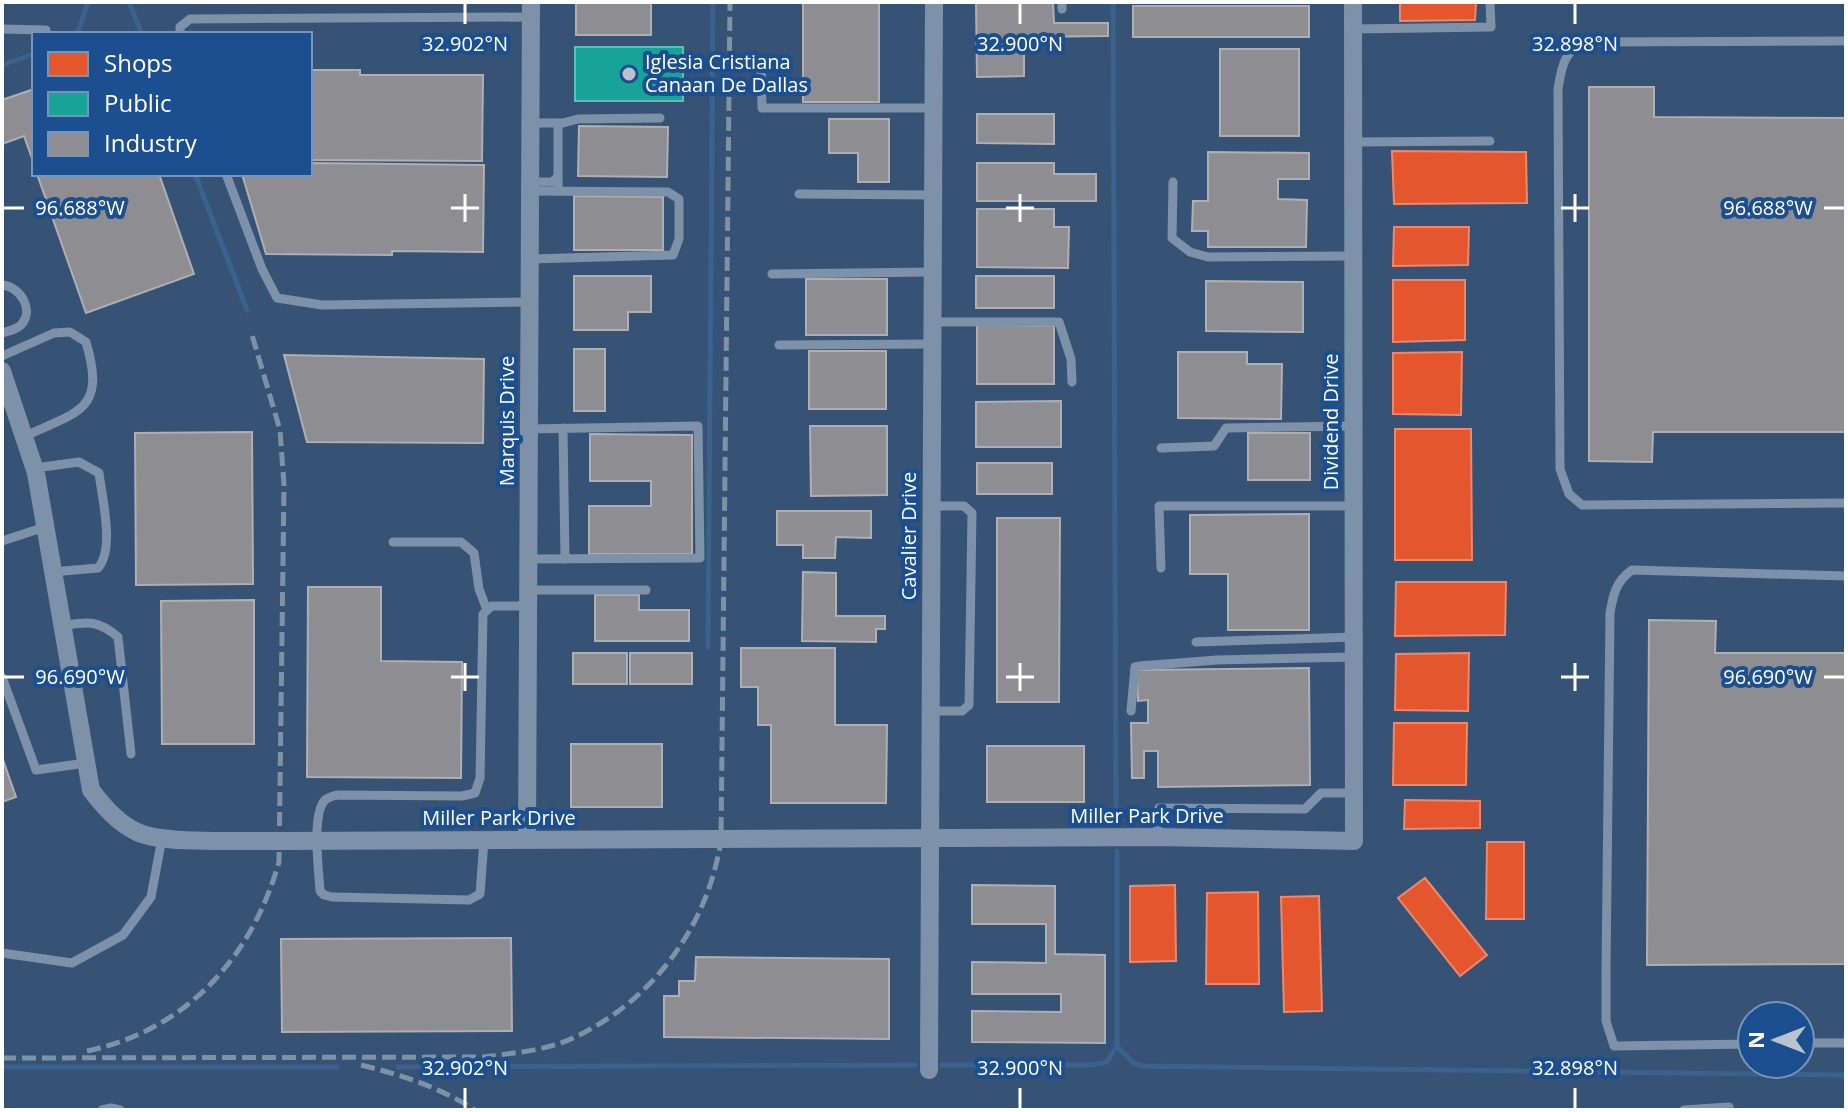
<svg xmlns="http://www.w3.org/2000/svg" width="1848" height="1112" font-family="'Open Sans',sans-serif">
<rect width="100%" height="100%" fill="#365274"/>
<g fill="#e4572e" stroke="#ec896d" stroke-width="2">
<polygon points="1400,2 1476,2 1475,20 1400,21"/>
<polygon points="1392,151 1526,152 1527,203 1394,204"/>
<polygon points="1394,227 1469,227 1468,265 1393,266"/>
<polygon points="1393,280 1465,280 1465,340 1393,342"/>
<polygon points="1462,352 1461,415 1393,414 1393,353"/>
<polygon points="1395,429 1471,429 1472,560 1395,560"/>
<polygon points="1396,582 1506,582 1505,635 1395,636"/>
<polygon points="1469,653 1468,711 1395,710 1396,654"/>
<polygon points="1394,723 1467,723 1466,785 1393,785"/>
<polygon points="1405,800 1480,801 1480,828 1404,829"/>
<polygon points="1487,842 1524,842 1524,919 1486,919"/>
<polygon points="1425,878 1487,955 1460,976 1398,898"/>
<polygon points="1175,885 1176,961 1130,962 1130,886"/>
<polygon points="1258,892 1259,984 1206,984 1207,893"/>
<polygon points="1319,896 1322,1011 1284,1012 1281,897"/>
</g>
<rect fill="#17a398" stroke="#5dbfb7" stroke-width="2" x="575" y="47" width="108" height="54"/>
<g fill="#8d8d92" stroke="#afafb3" stroke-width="2">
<rect x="576" y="2" width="75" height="33"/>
<rect x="803" y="2" width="76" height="100"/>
<polygon points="976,2 1053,2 1054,23 1108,23 1108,36 1024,37 1024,76 977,77"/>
<rect x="1133" y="6" width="176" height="31"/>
<rect x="1220" y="49" width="79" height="87"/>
<polygon points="310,70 360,70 360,75 483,75 482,161 310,160"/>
<polygon points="1589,87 1654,87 1654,117 1846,118 1846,432 1653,432 1652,462 1589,461"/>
<polygon points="34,89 34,164 24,136 2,144 2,100"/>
<polygon points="977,114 1054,114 1054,144 977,143"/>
<polygon points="829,119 889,119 889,182 858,182 858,153 829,153"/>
<polygon points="579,126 668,127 667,177 578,176"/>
<polygon points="1208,152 1309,153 1309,179 1278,179 1278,199 1307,200 1306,247 1208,247 1208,231 1192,231 1193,201 1208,201"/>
<polygon points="310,163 484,165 483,252 392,251 392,255 266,254 242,174 310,174"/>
<polygon points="977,163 1054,163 1054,174 1096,174 1096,201 977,201"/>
<polygon points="37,174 159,174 194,274 86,313"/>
<polygon points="574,196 663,197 663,250 574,250"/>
<polygon points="977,209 1054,209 1054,227 1069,227 1068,268 977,267"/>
<polygon points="574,276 651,276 651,312 628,312 628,330 574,330"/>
<rect x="976" y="276" width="78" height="32"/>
<rect x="806" y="279" width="81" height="56"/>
<polygon points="1206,281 1303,282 1303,332 1206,331"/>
<polygon points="977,325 1054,326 1054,384 977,384"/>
<rect x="574" y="349" width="31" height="62"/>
<rect x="809" y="351" width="77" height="58"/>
<polygon points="1178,352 1247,352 1247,364 1282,364 1281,419 1178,418"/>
<polygon points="284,355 484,359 483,443 307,442"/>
<polygon points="1061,401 1061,447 976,447 976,402"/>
<polygon points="810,426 887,426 887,495 811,496"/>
<polygon points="252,432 253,584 136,585 135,433"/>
<rect x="1248" y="433" width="62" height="47"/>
<polygon points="590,434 692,435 692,554 589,554 589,506 651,506 651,481 590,481"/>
<rect x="977" y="463" width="75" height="31"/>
<polygon points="777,511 871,511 871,538 836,537 835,558 803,558 803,545 777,545"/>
<polygon points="1309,514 1309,630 1228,630 1228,574 1190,574 1190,515"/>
<polygon points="997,518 1060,518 1059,702 997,702"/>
<polygon points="803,572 836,573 836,616 885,616 885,629 876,629 876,642 802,641"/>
<polygon points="308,587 381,587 381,661 462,662 461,778 307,777"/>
<polygon points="595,595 639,595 639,610 689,610 689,641 595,641"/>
<polygon points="254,600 254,744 162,744 161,601"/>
<polygon points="1649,620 1716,621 1715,653 1846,653 1846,964 1647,965"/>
<polygon points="741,648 835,648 835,725 887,725 886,803 771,803 771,725 758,725 758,687 741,687"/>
<rect x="573" y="653" width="54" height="31"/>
<rect x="630" y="653" width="62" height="31"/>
<polygon points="1309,668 1310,785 1158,787 1158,751 1144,751 1144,778 1132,778 1131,723 1148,723 1148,700 1138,701 1137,670"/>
<rect x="571" y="744" width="91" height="63"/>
<rect x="987" y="746" width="97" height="56"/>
<polygon points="2,757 16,797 2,802"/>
<polygon points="972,885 1055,886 1055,954 1105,955 1105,1043 972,1042 972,1011 1061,1012 1061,994 972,994 972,962 1046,963 1046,924 972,924"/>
<polygon points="511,938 512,1031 282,1032 281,939"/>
<polygon points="696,957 889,959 889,1039 664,1037 664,996 679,996 679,981 695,981"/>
</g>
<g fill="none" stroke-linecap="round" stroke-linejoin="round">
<g stroke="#3b618d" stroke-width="5">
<polyline points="129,2 142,34"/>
<polyline points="1113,2 1116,824"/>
<polyline points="74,34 79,29 88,2"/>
<polyline points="2,65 34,54"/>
<polyline points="195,174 247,310"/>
<polyline points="708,647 713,2"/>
<polyline points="1117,1046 1133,1063 1143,1066 1846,1075"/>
<polyline points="942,1065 1092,1065 1107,1062 1117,1046 1117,851"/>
<polyline points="2,1067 337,1067"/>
<polyline points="398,1067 915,1065"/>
</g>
<g stroke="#7d92a8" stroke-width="9">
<polyline points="1062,2 1062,9"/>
<polyline points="2,29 46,30"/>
<polyline points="1353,29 1491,27 1490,2"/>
<polyline points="180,34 180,27 190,19 531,17"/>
<path d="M 1846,41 L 1590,42 C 1564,49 1562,64 1558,89 L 1560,469 L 1569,494 L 1582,505 L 1846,503"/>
<polyline points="761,64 762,108 933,108"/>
<polyline points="531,123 563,123 578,119 660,118"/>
<polyline points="1353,142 1490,141"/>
<polyline points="226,174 262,269 277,298 322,305 530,302"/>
<polyline points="530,182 552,182 558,177"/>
<polyline points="1173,182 1172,238 1190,252 1208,257 1353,256"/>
<polyline points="558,191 558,123"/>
<polyline points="799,194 933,195"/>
<polyline points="530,259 673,255 679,239 679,199 668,192 530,191"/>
<polyline points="772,274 932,272"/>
<path d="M 2,285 C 20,286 35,310 21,325 C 16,330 8,331 2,333"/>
<polyline points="932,322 1059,322 1071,359 1072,382"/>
<polyline points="779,345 932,344"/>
<path d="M 2,356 L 54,333 L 70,332 L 86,342 C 106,410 80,411 25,436"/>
<polyline points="563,428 565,559"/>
<polyline points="1161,448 1214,446 1226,428 1353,426"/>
<path d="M 35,468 L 79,462 L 99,473 C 102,498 115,549 98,568 L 52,572"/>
<polyline points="2,541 45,527"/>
<polyline points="393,542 461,542 474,553 479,589 487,610"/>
<polyline points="528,559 700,558 698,426 529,429"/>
<polyline points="1161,568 1159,506 1353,506"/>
<polyline points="528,590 646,590"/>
<path d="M 61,626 C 87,622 97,619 118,637 L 131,754"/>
<polyline points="1196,642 1354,637"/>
<polyline points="2,677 36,770 86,763"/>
<polyline points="931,711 962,711 969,705 972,513 964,506 931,506"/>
<polyline points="1131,711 1135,667 1140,666 1217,660 1354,657"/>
<polyline points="1157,837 1159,808 1305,809 1321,793 1354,793"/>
<path d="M 484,840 L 480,894 L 469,900 L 332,897 L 324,895 L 320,891 C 319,871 311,815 325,800 C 328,797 333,796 337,795 L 462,796 L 475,793 L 480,778 L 483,614 L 492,606 L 528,606"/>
<polyline points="2,953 72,963 123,935 151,897 162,838"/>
<polyline points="1800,1043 1846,1043"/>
<path d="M 1752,1044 L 1614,1046 L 1606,1021 L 1606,974 L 1610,613 C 1613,595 1616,581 1632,570 L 1846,576"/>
<polyline points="102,1110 111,1108 120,1110"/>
<polyline points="1684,1110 1729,1107 1729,1110"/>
</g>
<g stroke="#7d92a8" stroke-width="18">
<path d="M 2,371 L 36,473 L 91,790 C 104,807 118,823 137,832 C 163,845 249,840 281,841 L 1157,837 L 1354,841 L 1353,2"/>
<polyline points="527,840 531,2"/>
<polyline points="929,1070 934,2"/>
</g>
<g stroke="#7e92a7" stroke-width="5" stroke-dasharray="14 6" stroke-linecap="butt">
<path d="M 87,1051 C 187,1030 252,957 279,862 L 284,485 L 280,430 L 252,335"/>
<path d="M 2,1058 L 483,1057 C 512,1053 546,1051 573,1038 C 653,1001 708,926 721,840 L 730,2"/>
<path d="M 361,1065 C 402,1075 439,1087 475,1110"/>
</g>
</g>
<path fill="none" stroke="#fff" stroke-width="3" d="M 465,4 L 465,24M 1020,4 L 1020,24M 1575,4 L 1575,24M 465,194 L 465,222M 1020,194 L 1020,222M 1575,194 L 1575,222M 4,208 L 24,208M 451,208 L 479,208M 1006,208 L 1034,208M 1561,208 L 1589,208M 1824,208 L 1844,208M 465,663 L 465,691M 1020,663 L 1020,691M 1575,663 L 1575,691M 4,677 L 24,677M 451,677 L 479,677M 1006,677 L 1034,677M 1561,677 L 1589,677M 1824,677 L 1844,677M 465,1088 L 465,1108M 1020,1088 L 1020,1108M 1575,1088 L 1575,1108"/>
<circle fill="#b9c2ce" stroke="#1b4f8f" stroke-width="3" cx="629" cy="74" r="8"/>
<g text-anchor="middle" stroke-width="8" stroke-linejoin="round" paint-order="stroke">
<g font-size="20" fill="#fff" stroke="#1b4f8f" text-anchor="start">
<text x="645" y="69">Iglesia Cristiana<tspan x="645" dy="23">Canaan De Dallas</tspan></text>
</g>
<g font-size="20" fill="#fff" stroke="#1b4f8f">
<text transform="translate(507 421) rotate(-90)" y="7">Marquis Drive</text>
<text transform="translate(1331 422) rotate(-90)" y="7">Dividend Drive</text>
<text transform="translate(909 536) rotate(-90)" y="7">Cavalier Drive</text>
<text x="1147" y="823">Miller Park Drive</text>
<text x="499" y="825">Miller Park Drive</text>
</g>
</g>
<g font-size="20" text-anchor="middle" fill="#fff" stroke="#1b4f8f" stroke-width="8" stroke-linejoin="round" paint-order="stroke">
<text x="465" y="51">32.902°N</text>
<text x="1020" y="51">32.900°N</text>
<text x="1575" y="51">32.898°N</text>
<text x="1768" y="215">96.688°W</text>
<text x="80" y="215">96.688°W</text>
<text x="1768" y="684">96.690°W</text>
<text x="80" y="684">96.690°W</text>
<text x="465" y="1075">32.902°N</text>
<text x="1020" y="1075">32.900°N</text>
<text x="1575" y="1075">32.898°N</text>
</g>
<rect width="1848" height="1112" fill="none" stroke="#ffffff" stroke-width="8"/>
<rect x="32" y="32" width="280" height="144" fill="#1b4f8f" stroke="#7695bc" stroke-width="2"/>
<rect x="48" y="52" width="40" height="24" fill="#e4572e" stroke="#7695bc" stroke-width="2"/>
<text x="104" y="72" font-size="24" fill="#ffffff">Shops</text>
<rect x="48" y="92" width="40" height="24" fill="#17a398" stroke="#7695bc" stroke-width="2"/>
<text x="104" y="112" font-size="24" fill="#ffffff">Public</text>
<rect x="48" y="132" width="40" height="24" fill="#8d8d92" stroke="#7695bc" stroke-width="2"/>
<text x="104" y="152" font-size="24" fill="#ffffff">Industry</text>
<g transform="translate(1776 1040) rotate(270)"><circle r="38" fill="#1b4f8f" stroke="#7695bc" stroke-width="2"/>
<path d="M0-6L14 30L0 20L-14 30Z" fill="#b9c2ce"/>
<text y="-12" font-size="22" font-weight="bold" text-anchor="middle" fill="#ffffff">N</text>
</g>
</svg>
